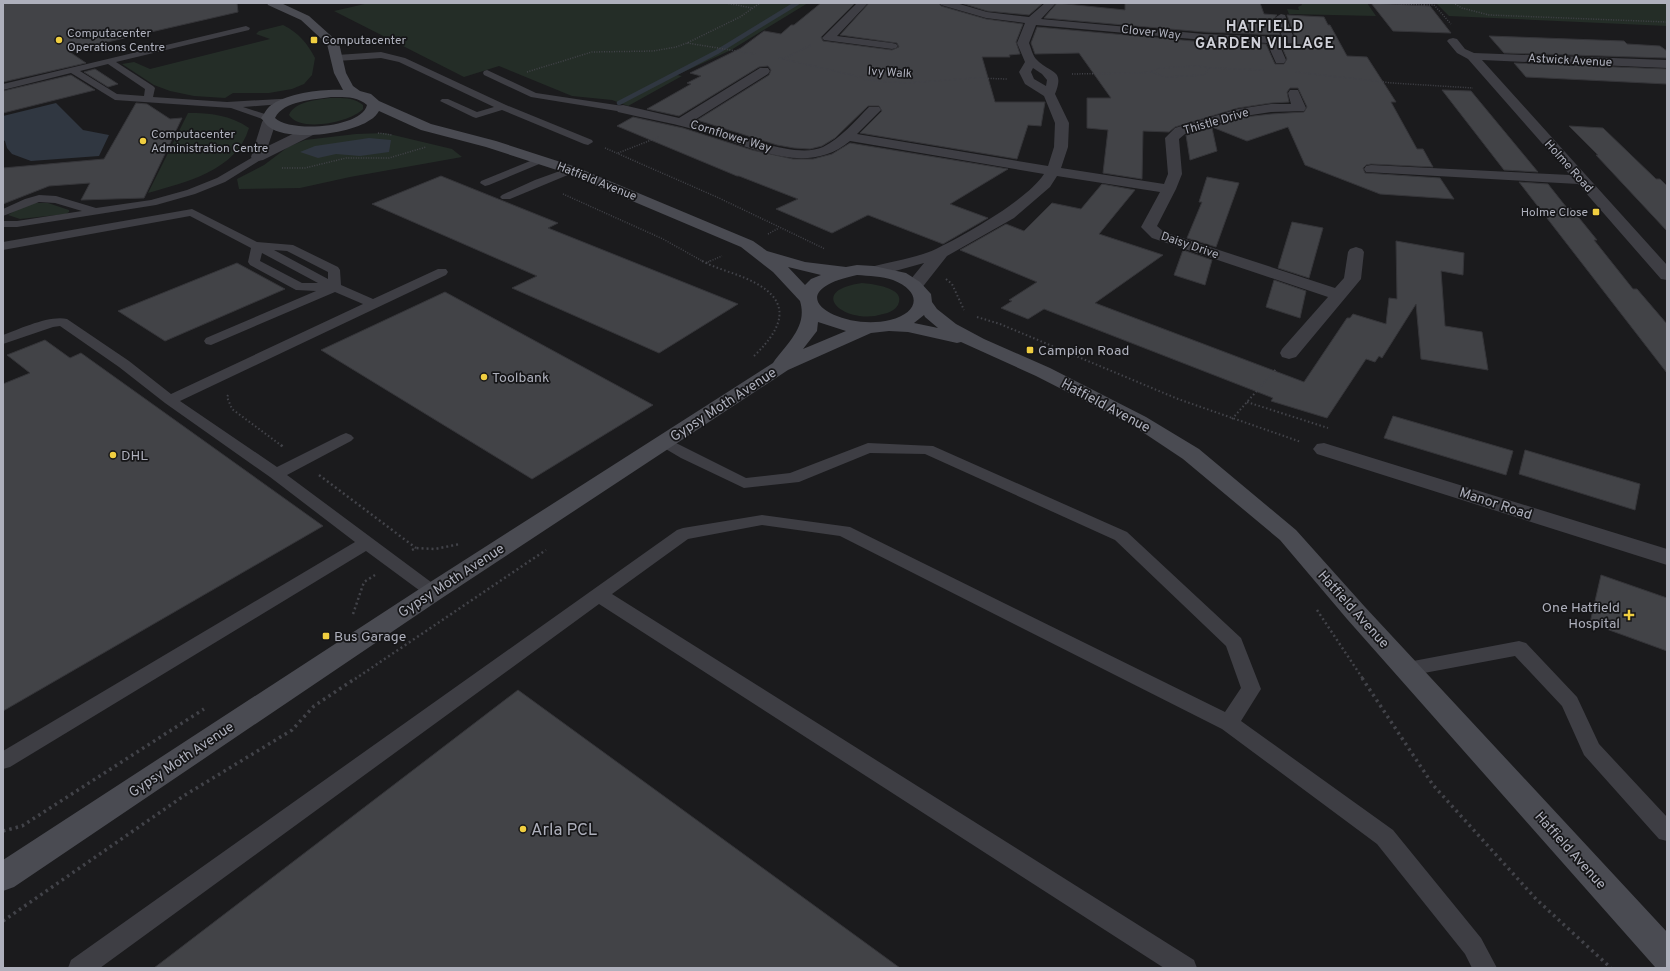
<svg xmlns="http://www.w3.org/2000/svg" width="1670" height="971" font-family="Overpass,sans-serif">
<rect width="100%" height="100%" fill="#1b1b1d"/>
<g fill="#242d27">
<polygon points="369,3 808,3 731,50 677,75 682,76 628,106 612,100 572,96 499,66 464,77 334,11"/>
<polygon points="1301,3 1357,4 1367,3 1376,16 1289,14 1287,9 1299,10 1298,7 1302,5"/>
<polygon points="1436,3 1667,3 1667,26 1449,16"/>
<path d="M 283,25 C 299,33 307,43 315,58 L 312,75 L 304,84 L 292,89 L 269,93 L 233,93 L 225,98 L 194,96 L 170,91 L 154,85 L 122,64 L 134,62 L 150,69 L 270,39 L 256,34 L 259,31 Z"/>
<path d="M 330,98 C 341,98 354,97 363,105 L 363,109 C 351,122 300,133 289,115 C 295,101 317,100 330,98 Z"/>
<path d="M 188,113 C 211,113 230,115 249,128 C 236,171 186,182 148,193 Z"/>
<polygon points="385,133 452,149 462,157 350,177 300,188 239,189 237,179 264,165 288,147 305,140 356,134"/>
<polygon points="35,203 48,203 69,210 69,212 66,214 20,219 8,215 21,207"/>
<path d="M 862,283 C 871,284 907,287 898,305 C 895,310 889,313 883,314 C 846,326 804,291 862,283 Z"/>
</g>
<g fill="#303741">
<polygon points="56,103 83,130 109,135 99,156 31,161 12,154 7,148 5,141 3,140 3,116"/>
<polygon points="369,138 391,140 389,152 360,156 336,154 318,158 300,152 315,146"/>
</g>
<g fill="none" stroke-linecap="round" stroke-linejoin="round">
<polyline stroke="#303741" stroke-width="4.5" points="619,103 717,52 797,3"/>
</g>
<g fill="#424347" stroke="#353539">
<polygon points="3,3 237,3 238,12 68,51 86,63 3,82"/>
<polygon points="821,3 855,3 821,37 823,41 892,50 899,47 897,43 840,35 869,3 939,3 941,6 986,19 1023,24 1016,42 1020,54 1009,55 1010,57 982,57 995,102 1045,102 1041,126 1028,125 1017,159 860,133 882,111 879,106 868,106 835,138 822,146 810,149 794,148 777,145 697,120 769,75 771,70 768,66 759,67 679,116 647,109 691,84 687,83 701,76 690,73 741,48 764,31 781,34 791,25 794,25"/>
<polygon points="961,3 1043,3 1029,15 987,11"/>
<polygon points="1057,3 1125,10 1125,3 1260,3 1264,14 1277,15 1275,17 1280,35 1204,32 1044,18"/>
<polygon points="1371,3 1430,6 1451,33 1393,31"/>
<polygon points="1287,15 1324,17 1328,25 1330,25 1347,56 1367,57 1396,102 1391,102 1417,149 1423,149 1433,167 1371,164 1366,165 1363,168 1365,173 1440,178 1454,199 1380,194 1305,165 1288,127 1247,141 1212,127 1245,117 1271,114 1304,112 1307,107 1298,88 1290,88 1287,92 1289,102 1271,103 1238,108 1175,127 1169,132 1143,131 1142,179 1103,173 1108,130 1087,128 1087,98 1111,98 1079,53 1035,54 1031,43 1037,27 1204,42 1266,44 1275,64 1284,64 1287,59 1281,45 1293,44 1296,40"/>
<polygon points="1489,36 1624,41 1627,44 1660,46 1667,51 1667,58 1504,53"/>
<polygon points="1514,63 1667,69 1667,84 1526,77"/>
<polygon points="95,69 118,84 108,87 84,72"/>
<polygon points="71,75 95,90 3,113 3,91"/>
<polygon points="1442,90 1471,91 1538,172 1504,170"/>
<polygon points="136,103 147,104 170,119 182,118 144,198 81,200 90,183 49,186 3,204 3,168 104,159"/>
<polygon points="633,117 683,128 752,150 793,159 813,159 832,154 850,143 1008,169 950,204 988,218 943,244 868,215 832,233 776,209 798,199 739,176 737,176 617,126"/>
<polygon points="1569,126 1603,128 1656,179 1660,179 1667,186 1667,231 1596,155 1598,155"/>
<polygon points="1212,128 1217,151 1190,160 1186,135"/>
<polygon points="441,176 558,223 548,228 738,304 659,353 512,288 537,276 372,204"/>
<polygon points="1207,177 1239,183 1216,247 1187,238 1202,202 1199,202"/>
<polygon points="1519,182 1548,184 1567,208 1571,208 1597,240 1594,240 1633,289 1637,289 1667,324 1667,373"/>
<polygon points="1102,184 1135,190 1099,234 1163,255 1095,303 1304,382 1347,318 1350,318 1353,314 1386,324 1389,298 1397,299 1396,241 1464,253 1463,275 1441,271 1445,326 1482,332 1488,370 1421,359 1416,304 1382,358 1379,356 1375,362 1366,359 1327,418 1271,401 1273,398 1044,309 1028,319 1001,308 1012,301 1009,300 1037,282 960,250 1006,224 1024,231 1052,203 1081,209"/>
<polygon points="1292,222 1323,228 1309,278 1278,268"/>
<polygon points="1183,250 1212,260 1205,285 1174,275"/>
<polygon points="237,263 285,289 165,341 118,311"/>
<polygon points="1274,280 1306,291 1300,318 1266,307"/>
<polygon points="445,292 653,405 532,479 321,350"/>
<polygon points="45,340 70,358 81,353 323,526 3,711 3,384 30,373 7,355"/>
<polygon points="1393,416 1513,451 1506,475 1384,438"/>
<polygon points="1525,450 1640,484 1635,510 1519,474"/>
<polygon points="1601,575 1667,598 1667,651 1590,623"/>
<polygon points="518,690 900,968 154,968"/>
</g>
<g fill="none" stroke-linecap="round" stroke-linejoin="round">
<g stroke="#424349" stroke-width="1.5" stroke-dasharray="1 1.5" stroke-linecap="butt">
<polyline points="726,3 752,8"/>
<polyline points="1351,3 1355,3"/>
<polyline points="1386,3 1424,5 1423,3"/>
<polyline points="1453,3 1462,8 1489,15 1667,22"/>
<polyline points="1424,5 1434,5 1451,24"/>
<polyline points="755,54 687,43 740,17 760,3"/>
<polyline points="779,58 860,77 865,80 907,83 975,78 1007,79"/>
<polyline points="783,59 811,45"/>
<polyline points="527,72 592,52 653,51 676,47 687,43"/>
<polyline points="1151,72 1166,77 1204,75 1210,68"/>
<polyline points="1296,72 1392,83 1473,88"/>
<polyline points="1072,74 1137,73 1151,72 1159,68 1198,66 1210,68 1264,70"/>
<polyline points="860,76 869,74 909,76 913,78 915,82"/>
<polyline points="378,133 392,135"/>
<polyline points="605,148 719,198 825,249"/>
<polyline points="618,153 659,137"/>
<polyline points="282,168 305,168 346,158 389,158 426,147"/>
<polyline points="563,194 663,239 704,262"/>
<polyline points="768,234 779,228"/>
<polyline points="708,262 722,256"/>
</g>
<g stroke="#424349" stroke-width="2" stroke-dasharray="1.5 2.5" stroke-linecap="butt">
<path d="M 702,261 C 715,268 731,272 745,278 C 792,298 787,324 754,356"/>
<polyline points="706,263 710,261"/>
<polyline points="946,279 952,284 964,310"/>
<polyline points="977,317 1000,324 1178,399 1301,442"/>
<polyline points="228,395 227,397 232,409 282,446"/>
<polyline points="1247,402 1328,428"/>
<polyline points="1232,419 1276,369"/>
</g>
<g stroke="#424349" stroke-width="2.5" stroke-dasharray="2 3" stroke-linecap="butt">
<polyline points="281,445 283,447"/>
<polyline points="319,475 416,548"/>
<polyline points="412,550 416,548 435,549 460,544"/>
<polyline points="1317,610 1363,679"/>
<polyline points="353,614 364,582 375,575"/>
<polyline points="355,679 546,550"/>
</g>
<g stroke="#424349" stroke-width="3.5" stroke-dasharray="2.5 4" stroke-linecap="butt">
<polyline points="1362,678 1433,785 1536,899 1611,968"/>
<polyline points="3,831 22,826 204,709"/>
<polyline points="3,921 185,795 292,730 314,706 356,678"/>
</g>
<g fill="#3e3e44" fill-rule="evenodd">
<path d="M 246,26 L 250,28 L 249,30 L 116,62 L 153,86 L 155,88 L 153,97 L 227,102 L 297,98 L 299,100 L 297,102 L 294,103 L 243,107 L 271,116 L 273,118 L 271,120 L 265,120 L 231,108 L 115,100 L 71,73 L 3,90 L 3,84 ZM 108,64 L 145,89 L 144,96 L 117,94 L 80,71 Z"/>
<polygon points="381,52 405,58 506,105 592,140 593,142 588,145 584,144 502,110 476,118 473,117 440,101 442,99 448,99 477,112 494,107 399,62 381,58 337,61 333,58 337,55"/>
<polygon points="487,70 536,93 623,106 628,109 623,112 531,97 484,75 483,73 484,71"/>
<polygon points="258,154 263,157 262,159 225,182 195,194 156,205 17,227 3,227 3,221 17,221 82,211 55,203 39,202 3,216 3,209 25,199 39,195 56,196 96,208 151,200 187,190 217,178"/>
<polygon points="540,157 545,160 544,162 489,185 485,186 480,183 481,181"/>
<polygon points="571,167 575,168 576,170 575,172 510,199 502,199 500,197 502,195 535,180"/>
<path d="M 192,209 L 257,242 L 293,245 L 338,267 L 340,270 L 341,285 L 373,299 L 438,269 L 446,269 L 448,272 L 446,275 L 180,401 L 277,467 L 341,435 L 346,433 L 351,435 L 354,438 L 351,441 L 287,475 L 439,588 L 442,592 L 439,596 L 433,598 L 427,596 L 366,551 L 10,767 L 3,769 L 3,751 L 355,542 L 270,477 L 165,403 L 119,367 L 60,326 L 53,327 L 3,344 L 3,335 C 20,329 49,315 67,319 L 129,361 L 171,394 L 363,304 L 335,292 L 211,345 L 206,344 L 204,341 L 206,338 L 316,291 L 296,290 L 250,265 L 248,262 L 251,248 L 190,216 L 3,250 L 3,242 ZM 274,250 L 287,251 L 328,272 L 328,279 ZM 262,253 L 318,283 L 302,283 L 260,261 Z"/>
<polygon points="664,437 746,478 790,473 868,443 933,446 1127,532 1241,638 1261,689 1241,721 1393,830 1481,938 1497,968 1472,968 1465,954 1377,844 1222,729 840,536 762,525 688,539 612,594 1194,960 1197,968 1164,968 599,604 100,968 68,968 71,960 677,530 683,528 762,515 850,527 1225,712 1241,688 1226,646 1115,540 925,454 870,453 799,482 744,488 681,458 659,445 656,442 659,439"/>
<polygon points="1519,641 1526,643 1577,697 1599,744 1667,817 1667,841 1659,839 1584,755 1562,706 1515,656 1408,676 1401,674 1398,669 1401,664 1408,662"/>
</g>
<g fill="#3e3e44" fill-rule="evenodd">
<polygon points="857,3 868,3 837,36 892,43 896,44 898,46 896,48 892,49 824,40 822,38"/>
<path d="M 940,3 L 956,3 L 987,12 L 1029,17 L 1045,3 L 1056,3 L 1041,19 L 1204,34 L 1282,37 L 1276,17 L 1281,14 L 1285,15 L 1295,41 L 1293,43 L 1279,44 L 1286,60 L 1284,63 L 1276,63 L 1267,43 L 1204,40 L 1036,25 L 1029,43 C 1031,48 1033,57 1037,60 C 1051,74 1065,69 1055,94 L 1069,123 L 1068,147 L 1061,168 L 1164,184 L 1168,174 L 1165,138 L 1175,128 L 1238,109 L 1271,104 L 1291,104 L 1288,93 L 1290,90 L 1298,90 L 1306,108 L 1304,111 L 1271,112 L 1245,116 L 1185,134 L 1179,139 L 1182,174 L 1176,189 L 1157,226 L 1164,232 L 1335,288 L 1344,278 L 1348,252 L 1350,249 L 1356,247 L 1362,249 L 1364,252 L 1361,279 L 1296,357 L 1289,359 L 1282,357 L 1280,353 L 1282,349 L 1328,297 L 1152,238 L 1141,227 L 1160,192 L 1057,176 L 1050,187 L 1014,218 L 947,256 L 921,289 L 915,290 L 909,289 L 906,285 L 924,263 L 877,276 L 871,275 L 869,271 L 871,267 C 890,262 919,257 936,249 C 965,235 1027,200 1044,174 L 850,141 C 804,180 742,142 693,129 C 668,122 643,118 618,112 L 616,109 L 618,106 L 623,105 L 679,118 L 760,68 L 768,68 L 770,71 L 768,74 L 693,121 C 725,128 792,161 823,147 C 841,138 855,121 869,107 L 879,107 L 881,110 L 857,134 L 1048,166 L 1054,147 L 1055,123 L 1044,96 L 1025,84 L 1019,72 L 1025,62 L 1017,43 L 1025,23 L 986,18 L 941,5 ZM 1033,68 L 1042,74 L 1047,80 L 1046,86 L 1034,79 L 1031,72 Z"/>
<polygon points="1453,38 1457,39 1465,49 1474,53 1667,60 1667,68 1482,60 1667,265 1667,280 1661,279 1578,184 1366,172 1364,169 1366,166 1371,165 1570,175 1468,59 1457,53 1447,41 1449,39"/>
<polygon points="269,118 274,119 276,122 268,146 307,127 317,127 319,130 317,133 263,160 258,161 253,160 251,157 262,122 264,119"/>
<polygon points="1324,443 1667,549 1667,565 1317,454 1313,449 1317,444"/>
</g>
<path fill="#4a4b52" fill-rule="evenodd" d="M 267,3 L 281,3 L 309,16 L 339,43 L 346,73 L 353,86 L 360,91 L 371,94 L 379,101 L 431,124 L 496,141 L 576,167 L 753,241 L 767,251 L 805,262 L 846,267 L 857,265 L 874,266 L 906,273 L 920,282 L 931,294 L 932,302 L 937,309 L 956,324 L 984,339 L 1050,368 L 1146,417 L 1199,449 L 1296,530 L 1365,607 L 1667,932 L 1667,968 L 1655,967 L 1347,619 L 1280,540 L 1183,459 L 1132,425 L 1036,376 L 961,342 L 957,343 L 908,332 L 889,331 L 871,333 L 788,370 L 442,598 L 14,887 L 3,891 L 3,860 L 424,586 L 773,363 C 787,343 808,327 800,301 L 773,272 L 741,247 L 566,173 L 486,147 L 421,130 L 379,111 C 377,114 374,118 370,120 C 351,134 289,142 269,127 C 266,125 264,121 261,118 C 265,113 267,107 273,104 C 290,93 323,89 343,90 L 334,73 L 327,44 L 301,20 L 268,5 ZM 331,97 C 344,97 357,96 367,105 C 362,128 290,133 275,118 C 284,100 314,100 331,97 ZM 788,267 L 821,275 L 811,279 L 805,285 ZM 857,275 C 869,276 882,276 893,280 C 923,292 919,313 890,320 C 842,332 772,293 857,275 ZM 924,315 L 925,317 L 938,328 L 914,323 ZM 818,322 L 846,331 L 803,349 L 817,331 Z"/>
</g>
<g fill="#f0ce40" stroke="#161618" stroke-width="1.5">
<circle cx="59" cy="40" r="4"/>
<rect x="310" y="36" width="8" height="8" rx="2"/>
<circle cx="143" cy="141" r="4"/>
<rect x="1592" y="208" width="8" height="8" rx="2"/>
<rect x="1026" y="346" width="8" height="8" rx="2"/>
<circle cx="484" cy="377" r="4"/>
<circle cx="113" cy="455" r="4"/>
<path d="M1627 609h4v4h4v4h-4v4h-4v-4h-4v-4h4z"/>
<rect x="322" y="632" width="8" height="8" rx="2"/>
<circle cx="523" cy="829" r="4"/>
</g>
<g text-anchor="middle" stroke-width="3.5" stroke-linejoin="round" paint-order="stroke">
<g font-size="12" fill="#aeb0bc" stroke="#161618">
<text transform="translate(1151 32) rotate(6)" y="4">Clover Way</text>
<text transform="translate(1570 60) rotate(3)" y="4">Astwick Avenue</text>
<text transform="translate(890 72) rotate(4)" y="4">Ivy Walk</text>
<text transform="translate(1216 121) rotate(-16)" y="4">Thistle Drive</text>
<text transform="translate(731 136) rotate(17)" y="4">Cornflower Way</text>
<text transform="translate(1569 166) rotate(48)" y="4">Holme Road</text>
<text transform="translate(597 181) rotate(22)" y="4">Hatfield Avenue</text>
<text transform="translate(1190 245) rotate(19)" y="4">Daisy Drive</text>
</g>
<g font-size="12" fill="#aeb0bc" stroke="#161618" text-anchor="start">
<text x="67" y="37">Computacenter<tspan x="67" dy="14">Operations Centre</tspan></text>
<text x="322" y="44">Computacenter</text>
<text x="151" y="138">Computacenter<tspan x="151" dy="14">Administration Centre</tspan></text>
<text x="1588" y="216" text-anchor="end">Holme Close</text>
</g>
<g font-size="14" fill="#aeb0bc" stroke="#161618" text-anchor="start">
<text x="1038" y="355">Campion Road</text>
<text x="492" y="382">Toolbank</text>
<text x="121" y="460">DHL</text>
<text x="1620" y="612" text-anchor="end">One Hatfield<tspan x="1620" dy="16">Hospital</tspan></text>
<text x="334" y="641">Bus Garage</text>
</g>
<g font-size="14" fill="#aeb0bc" stroke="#161618">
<text transform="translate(723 404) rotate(-33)" y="5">Gypsy Moth Avenue</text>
<text transform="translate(1106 405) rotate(28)" y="5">Hatfield Avenue</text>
<text transform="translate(1496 503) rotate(18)" y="5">Manor Road</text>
<text transform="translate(451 580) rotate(-33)" y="5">Gypsy Moth Avenue</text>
<text transform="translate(1354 609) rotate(48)" y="5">Hatfield Avenue</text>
<text transform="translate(181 759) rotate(-34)" y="5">Gypsy Moth Avenue</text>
<text transform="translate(1571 850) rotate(48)" y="5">Hatfield Avenue</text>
</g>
<g font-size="15" font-weight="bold" letter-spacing="1" fill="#cfd0d8" stroke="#161618">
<text x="1265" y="31">HATFIELD<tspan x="1265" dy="17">GARDEN VILLAGE</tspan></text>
</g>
<g font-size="17" fill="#aeb0bc" stroke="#161618" text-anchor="start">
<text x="531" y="835">Arla PCL</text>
</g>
</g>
<rect width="1670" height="971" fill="none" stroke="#aeb0bc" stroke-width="8"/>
</svg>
